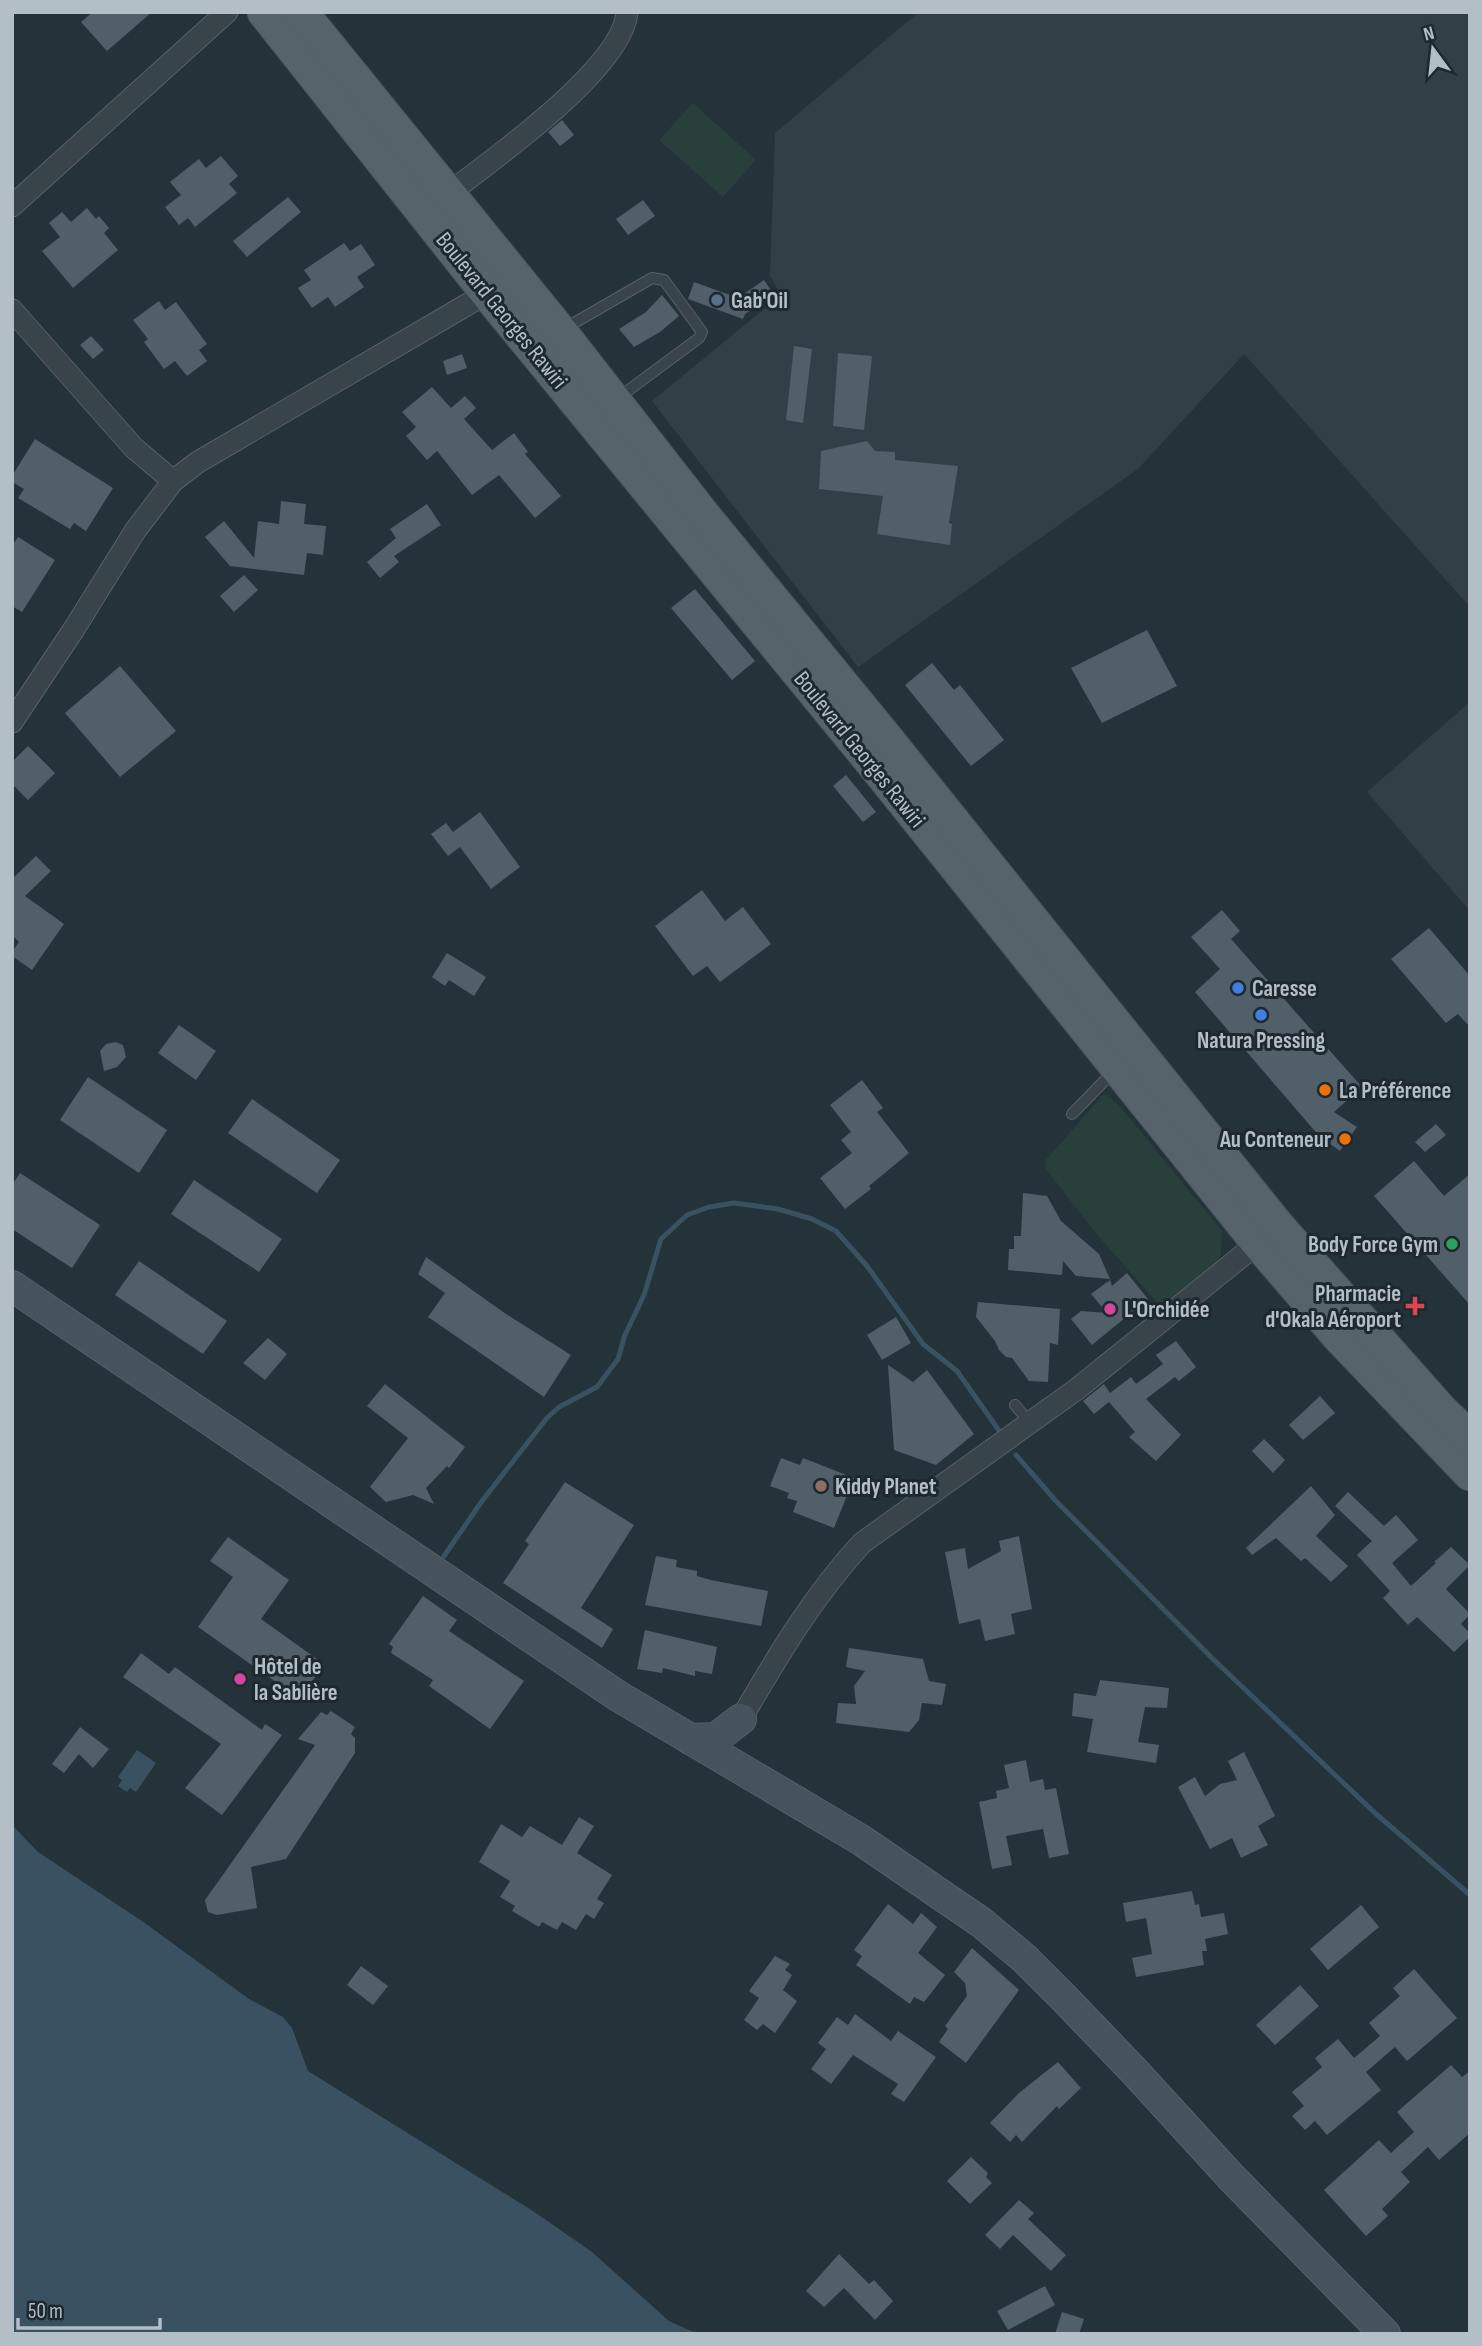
<svg xmlns="http://www.w3.org/2000/svg" width="1482" height="2346" font-family="'Sofia Sans Condensed',sans-serif">
<rect width="100%" height="100%" fill="#24323a"/>
<g fill="#323f47">
<polygon points="919,12 1470,12 1470,607 1244,354 1138,469 858,667 652,401 781,295 770,276 775,133"/>
<polygon points="1470,702 1470,911 1367,792"/>
</g>
<g fill="#293f3b">
<polygon points="693,103 756,160 723,197 659,140"/>
<polygon points="1104,1094 1118,1104 1222,1231 1221,1255 1215,1266 1162,1308 1094,1231 1046,1169 1045,1161"/>
</g>
<g fill="#395160">
<polygon points="137,1750 156,1763 136,1792 130,1788 127,1792 118,1786 122,1780 118,1777"/>
<polygon points="12,1825 38,1852 142,1921 249,1999 283,2017 292,2028 308,2071 536,2213 592,2252 669,2321 691,2331 708,2334 12,2334"/>
</g>
<g fill="none" stroke-linecap="round" stroke-linejoin="round">
<g stroke="#395160" stroke-width="5">
<polyline points="1016,1455 1055,1500 1213,1659 1375,1813 1470,1895"/>
<polyline points="444,1556 482,1501 547,1418 559,1407 597,1387 618,1359 625,1335 644,1295 661,1239 687,1215 709,1207 734,1203 778,1209 812,1219 836,1231 867,1266 923,1344 957,1371 1000,1432"/>
</g>
</g>
<g fill="#505f68">
<polygon points="93,12 152,12 107,51 81,22"/>
<polygon points="562,120 574,135 560,146 548,132"/>
<polygon points="221,156 238,176 229,184 237,193 195,227 188,218 179,225 165,207 181,195 170,182 199,159 206,168"/>
<polygon points="288,197 301,212 247,257 233,241"/>
<polygon points="643,200 655,216 628,235 616,219"/>
<polygon points="87,208 96,219 99,216 109,228 104,233 118,250 73,288 42,251 60,237 49,223 62,212 71,222"/>
<polygon points="344,243 350,251 361,244 375,265 357,277 364,287 335,307 328,297 312,308 298,288 311,280 304,270"/>
<polygon points="764,280 774,295 745,314 743,319 688,299 694,282 738,298"/>
<polygon points="662,295 679,316 660,332 634,347 619,329 646,312"/>
<polygon points="159,301 165,310 176,302 207,344 199,350 207,361 187,376 175,361 164,369 144,342 148,339 133,320"/>
<polygon points="91,336 104,350 93,359 80,345"/>
<polygon points="794,346 812,349 803,423 786,420"/>
<polygon points="838,353 872,356 864,430 833,426"/>
<polygon points="462,354 467,368 447,375 443,361"/>
<polygon points="432,387 451,408 465,396 476,408 464,419 492,450 514,433 528,452 525,454 561,496 535,518 499,475 472,495 437,451 427,460 406,436 416,427 402,412"/>
<polygon points="35,439 113,488 86,531 74,523 70,529 18,498 24,489 12,482 12,476"/>
<polygon points="867,441 875,451 895,452 895,460 958,466 949,523 952,524 950,545 877,534 883,496 819,489 821,451"/>
<polygon points="281,501 306,504 304,524 326,526 323,555 307,553 304,575 230,566 205,537 224,521 254,558 258,521 279,524"/>
<polygon points="427,504 441,525 394,556 399,562 380,578 367,562 396,538 390,529"/>
<polygon points="18,537 55,560 22,612 12,606 12,546"/>
<polygon points="244,575 258,590 234,612 220,596"/>
<polygon points="695,589 755,661 732,680 671,608"/>
<polygon points="1147,630 1177,686 1102,723 1071,668"/>
<polygon points="932,663 954,690 960,685 1004,740 971,766 905,685"/>
<polygon points="120,666 176,731 120,777 65,713"/>
<polygon points="28,746 55,773 28,800 12,784 12,762"/>
<polygon points="846,775 876,812 863,822 833,786"/>
<polygon points="480,812 520,867 491,889 460,847 448,856 431,834 446,823 453,832"/>
<polygon points="36,856 51,871 25,896 64,924 32,970 12,956 12,952 19,942 12,935 12,879"/>
<polygon points="702,890 725,921 743,907 771,944 720,982 707,966 693,976 655,926"/>
<polygon points="1222,910 1240,931 1231,939 1362,1087 1334,1112 1357,1127 1340,1151 1320,1137 1195,992 1220,969 1191,937"/>
<polygon points="1429,928 1470,976 1470,1027 1458,1014 1446,1023 1391,959"/>
<polygon points="447,953 486,977 474,996 449,980 445,986 432,977"/>
<polygon points="179,1025 216,1051 196,1080 158,1053"/>
<polygon points="116,1042 123,1045 126,1057 117,1067 104,1071 100,1051 106,1044"/>
<polygon points="88,1077 167,1130 139,1173 60,1120"/>
<polygon points="862,1080 883,1108 877,1112 909,1153 869,1186 871,1189 845,1209 820,1178 852,1153 841,1140 851,1132 830,1105"/>
<polygon points="252,1099 340,1160 317,1193 228,1133"/>
<polygon points="1436,1124 1446,1135 1425,1152 1415,1142"/>
<polygon points="1414,1161 1444,1196 1470,1174 1470,1305 1374,1196"/>
<polygon points="20,1173 100,1225 72,1268 12,1229 12,1185"/>
<polygon points="194,1180 282,1239 259,1272 171,1214"/>
<polygon points="1023,1193 1047,1196 1061,1221 1099,1254 1110,1279 1076,1276 1063,1261 1062,1275 1008,1270 1009,1249 1014,1249 1014,1236 1021,1236"/>
<polygon points="426,1257 506,1314 571,1355 544,1397 428,1317 445,1293 418,1274"/>
<polygon points="139,1261 227,1321 203,1354 115,1295"/>
<polygon points="1127,1273 1148,1299 1092,1345 1071,1319 1081,1311 1107,1313 1091,1294 1110,1280 1112,1286"/>
<polygon points="978,1302 1060,1309 1058,1345 1050,1343 1048,1382 1029,1381 1012,1358 1006,1357 999,1350 995,1341 976,1317"/>
<polygon points="896,1317 911,1343 882,1360 867,1335"/>
<polygon points="268,1338 287,1354 265,1380 243,1363"/>
<polygon points="1176,1341 1196,1367 1179,1381 1175,1377 1146,1399 1181,1435 1156,1461 1129,1437 1135,1432 1109,1402 1094,1414 1083,1401 1104,1384 1110,1393 1131,1377 1136,1384 1163,1364 1156,1355"/>
<polygon points="888,1365 913,1382 927,1370 974,1434 936,1465 894,1450"/>
<polygon points="385,1384 465,1447 449,1468 447,1466 426,1488 434,1504 413,1495 386,1502 370,1487 408,1438 367,1406"/>
<polygon points="1320,1396 1335,1413 1303,1440 1289,1425"/>
<polygon points="1264,1439 1285,1460 1273,1473 1252,1451"/>
<polygon points="781,1458 800,1465 803,1458 854,1478 834,1528 793,1512 797,1501 787,1498 789,1493 770,1486"/>
<polygon points="565,1482 634,1525 581,1608 613,1629 602,1648 503,1583 529,1544 525,1541"/>
<polygon points="1311,1486 1335,1515 1316,1536 1348,1566 1331,1582 1305,1558 1301,1561 1276,1538 1252,1555 1246,1548"/>
<polygon points="1348,1492 1384,1526 1396,1515 1418,1540 1392,1563 1411,1586 1436,1563 1434,1562 1451,1547 1470,1565 1446,1589 1470,1614 1461,1624 1470,1633 1470,1637 1454,1652 1417,1617 1408,1625 1383,1598 1390,1591 1357,1555 1372,1541 1335,1506"/>
<polygon points="1019,1536 1032,1609 1011,1614 1015,1634 985,1641 980,1619 959,1624 945,1552 965,1548 968,1569 1001,1551 999,1541"/>
<polygon points="228,1537 289,1580 261,1619 324,1664 300,1699 198,1627 233,1577 210,1561"/>
<polygon points="656,1556 677,1560 676,1567 697,1571 697,1576 711,1580 768,1591 761,1626 645,1605"/>
<polygon points="423,1596 457,1620 449,1631 524,1681 490,1729 429,1686 433,1680 391,1653 393,1647 389,1644"/>
<polygon points="645,1630 717,1647 712,1674 695,1671 695,1676 663,1668 662,1673 637,1669"/>
<polygon points="849,1648 923,1659 929,1681 946,1684 942,1705 922,1703 919,1720 909,1732 836,1723 838,1703 856,1704 854,1686 865,1671 846,1667"/>
<polygon points="141,1653 169,1674 175,1667 262,1730 265,1724 282,1735 222,1815 185,1788 221,1744 123,1677"/>
<polygon points="1100,1680 1169,1688 1167,1708 1145,1707 1138,1742 1159,1745 1156,1763 1087,1752 1093,1719 1072,1716 1074,1693 1096,1696"/>
<polygon points="331,1711 355,1727 351,1734 355,1738 355,1753 286,1859 251,1867 257,1908 217,1915 208,1912 205,1900 315,1745 298,1739 321,1712 327,1715"/>
<polygon points="80,1727 109,1749 93,1768 79,1754 64,1773 52,1764"/>
<polygon points="1244,1752 1275,1816 1258,1826 1268,1845 1241,1858 1232,1838 1210,1849 1178,1787 1195,1777 1205,1796 1220,1784 1237,1780 1228,1761"/>
<polygon points="1026,1760 1030,1782 1043,1779 1045,1790 1056,1788 1069,1854 1049,1858 1043,1829 1006,1836 1012,1865 992,1869 979,1802 997,1798 996,1791 1009,1788 1004,1765"/>
<polygon points="579,1817 594,1826 577,1853 612,1875 597,1899 604,1903 594,1919 586,1914 576,1930 562,1922 557,1930 542,1922 539,1927 512,1911 515,1906 500,1897 510,1881 479,1862 501,1824 522,1837 530,1826 562,1845"/>
<polygon points="1192,1891 1195,1905 1199,1904 1201,1917 1224,1913 1228,1934 1205,1939 1207,1951 1202,1951 1204,1965 1136,1977 1132,1958 1152,1954 1146,1918 1126,1922 1123,1903"/>
<polygon points="888,1904 913,1924 921,1913 937,1927 918,1953 945,1975 924,2002 914,1997 910,2004 856,1965 862,1956 854,1950"/>
<polygon points="1361,1905 1379,1927 1328,1970 1310,1949"/>
<polygon points="972,1948 1019,1990 966,2063 939,2042 948,2029 945,2026 967,1996 965,1983 954,1972"/>
<polygon points="775,1956 790,1964 785,1970 792,1975 783,1990 797,2001 775,2033 763,2024 757,2030 744,2020 759,1998 749,1991"/>
<polygon points="361,1966 388,1986 373,2005 347,1985"/>
<polygon points="1414,1969 1457,2018 1407,2061 1395,2047 1366,2072 1381,2090 1327,2135 1315,2121 1305,2130 1292,2116 1304,2106 1292,2092 1322,2067 1315,2058 1338,2039 1354,2058 1380,2036 1369,2023 1400,1996 1393,1988"/>
<polygon points="1300,1985 1319,2006 1275,2045 1256,2025"/>
<polygon points="855,2014 891,2041 898,2031 936,2057 904,2102 891,2094 898,2084 853,2055 831,2084 811,2069 826,2049 818,2043 837,2017 848,2025"/>
<polygon points="1058,2062 1081,2088 1059,2109 1057,2106 1022,2142 1016,2135 1010,2142 990,2123 1019,2093"/>
<polygon points="1451,2065 1462,2077 1470,2071 1470,2133 1439,2160 1428,2147 1401,2172 1410,2182 1382,2209 1388,2216 1366,2236 1324,2190 1379,2140 1391,2153 1414,2132 1397,2112"/>
<polygon points="971,2157 988,2173 986,2177 992,2183 970,2204 947,2181"/>
<polygon points="1019,2200 1034,2213 1028,2219 1066,2255 1051,2271 1013,2235 1000,2249 985,2235"/>
<polygon points="839,2254 869,2284 874,2280 893,2301 875,2320 844,2288 824,2307 806,2291"/>
<polygon points="1045,2286 1055,2305 1008,2330 997,2311"/>
<polygon points="1062,2312 1084,2319 1079,2334 1055,2334"/>
</g>
<g fill="none" stroke-linecap="round" stroke-linejoin="round">
<defs>
<g id="lane">
<polyline points="562,330 652,278 664,280 702,332 699,338 618,398"/>
<polyline points="1072,1114 1114,1071"/>
<polyline points="1015,1405 1030,1423"/>
</g>
<g id="street">
<path d="M 448,194 C 492,160 623,68 627,12"/>
<polyline points="12,206 227,12"/>
<polyline points="12,310 134,448 173,481"/>
<polyline points="12,722 74,629 135,531 173,481 198,462 487,293"/>
<path d="M 741,1719 C 777,1657 813,1596 862,1543 L 1077,1389 L 1258,1243"/>
</g>
<g id="secondary">
<polyline points="12,1286 618,1696 861,1840 982,1923 1025,1959 1064,1998 1135,2072 1231,2177 1385,2334"/>
<polyline points="690,1739 716,1738 741,1719"/>
</g>
<g id="primary">
<polyline points="264,12 487,293 874,765 1258,1243 1339,1337 1470,1474"/>
<polyline points="301,12 560,331 701,512 883,734 1277,1225 1441,1410 1470,1438"/>
</g>
</defs>
<use href="#lane" stroke="#566168" stroke-width="12"/>
<use href="#street" stroke="#566168" stroke-width="23"/>
<use href="#secondary" stroke="#566168" stroke-width="32"/>
<use href="#primary" stroke="#444f56" stroke-width="35"/>
<use href="#lane" stroke="#38434a" stroke-width="10"/>
<use href="#street" stroke="#38434a" stroke-width="21"/>
<use href="#secondary" stroke="#46535d" stroke-width="30"/>
<use href="#primary" stroke="#56636a" stroke-width="33"/>
</g>
<circle fill="#5c6f8a" stroke="#1d282f" stroke-width="2.5" cx="717" cy="300" r="7"/>
<g fill="#3f7fe0" stroke="#1d282f" stroke-width="2.5">
<circle cx="1238" cy="988" r="7"/>
<circle cx="1261" cy="1015" r="7"/>
</g>
<g fill="#e8710a" stroke="#1d282f" stroke-width="2.5">
<circle cx="1325" cy="1090" r="7"/>
<circle cx="1345" cy="1139" r="7"/>
</g>
<circle fill="#2e9e5b" stroke="#1d282f" stroke-width="2.5" cx="1452" cy="1244" r="7"/>
<path fill="#e0444e" stroke="#1d282f" stroke-width="2.5" d="M1411.5 1295.5h7v7h7v7h-7v7h-7v-7h-7v-7h7z"/>
<g fill="#d1479c" stroke="#1d282f" stroke-width="2.5">
<circle cx="1110" cy="1309" r="7"/>
<circle cx="240" cy="1679" r="7"/>
</g>
<circle fill="#8d6e63" stroke="#1d282f" stroke-width="2.5" cx="821" cy="1486" r="7"/>
<g text-anchor="middle" stroke-width="6" stroke-linejoin="round" paint-order="stroke">
<g font-size="23" font-weight="bold" fill="#b3bec6" stroke="#1d282f" text-anchor="start">
<text x="731" y="308">Gab'Oil</text>
<text x="1252" y="996">Caresse</text>
<text x="1261" y="1048" text-anchor="middle">Natura Pressing</text>
<text x="1339" y="1098">La Préférence</text>
<text x="1331" y="1147" text-anchor="end">Au Conteneur</text>
<text x="1438" y="1252" text-anchor="end">Body Force Gym</text>
<text x="1401" y="1301" text-anchor="end">Pharmacie<tspan x="1401" dy="26">d'Okala Aéroport</tspan></text>
<text x="1124" y="1317">L'Orchidée</text>
<text x="835" y="1494">Kiddy Planet</text>
<text x="254" y="1674">Hôtel de<tspan x="254" dy="26">la Sablière</tspan></text>
</g>
<g font-size="23" fill="#b3bec6" stroke="#1d282f">
<text transform="translate(502 310) rotate(51)" y="8">Boulevard Georges Rawiri</text>
<text transform="translate(860 749) rotate(51)" y="8">Boulevard Georges Rawiri</text>
</g>
</g>
<rect width="1482" height="2346" fill="none" stroke="#b3bec6" stroke-width="28"/>
<g transform="translate(1433 49) rotate(345)" stroke="#1d282f" stroke-width="5" paint-order="stroke">
<path d="M0-5L12 26L0 18L-12 26Z" fill="#b3bec6"/>
<text y="-10" font-size="19" font-weight="bold" text-anchor="middle" fill="#b3bec6">N</text>
</g>
<path d="M18 2318v10h142v-10" fill="none" stroke="#b3bec6" stroke-width="3.5"/>
<text x="28" y="2318" font-size="21" fill="#b3bec6" stroke="#1d282f" stroke-width="5" paint-order="stroke">50 m</text>
</svg>
